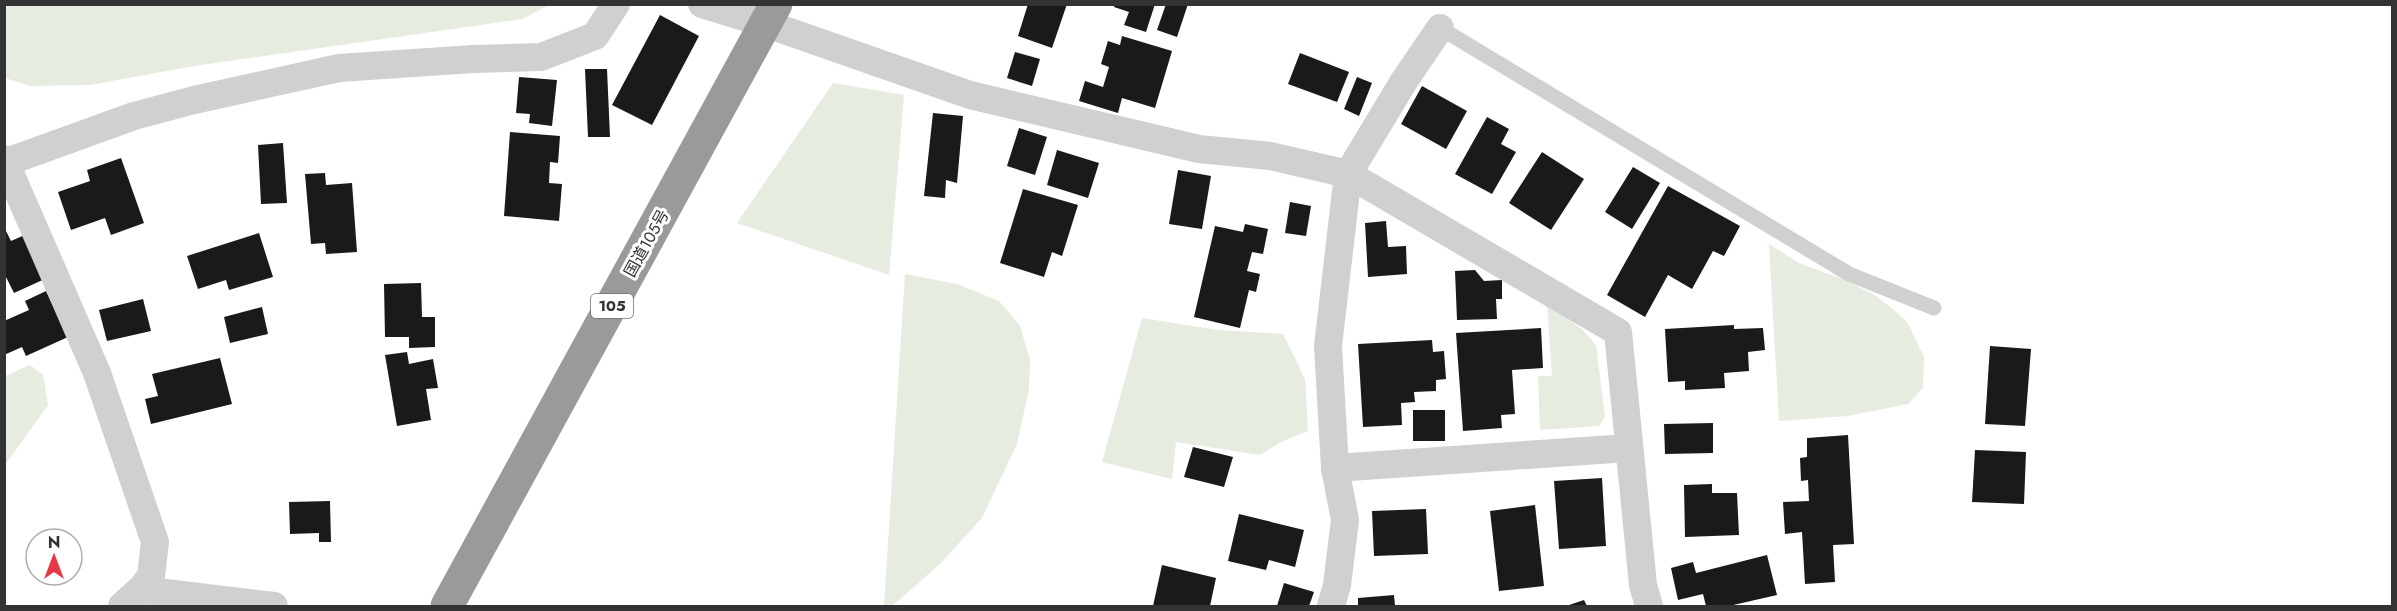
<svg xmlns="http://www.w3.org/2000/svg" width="2397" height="611" font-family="Jost,'Noto Sans JP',sans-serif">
<rect width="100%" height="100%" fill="#fff"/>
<g fill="#e6ecdf">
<polygon points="4,5 5,4 549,5 522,19 194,66 90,85 30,86 5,78"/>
<polygon points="833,83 904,95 889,275 737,223"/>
<polygon points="1769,244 1799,263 1845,280 1875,295 1894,310 1907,322 1924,357 1923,388 1908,404 1848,416 1779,421"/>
<polygon points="905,274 957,284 999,301 1020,326 1030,360 1029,389 1017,444 982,518 939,565 892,606 884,606"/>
<polygon points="1547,304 1582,329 1596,345 1605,417 1599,426 1540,430 1538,376 1552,376"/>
<polygon points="1142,318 1218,330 1283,334 1305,379 1308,431 1279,443 1260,455 1176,442 1172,479 1102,462"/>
<polygon points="30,365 43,375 48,405 5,465 5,376"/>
</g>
<g fill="#1a1a1a">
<polygon points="1028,4 1067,4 1052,48 1018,36"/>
<polygon points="1115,4 1155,4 1146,32 1124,25 1129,12 1114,7"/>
<polygon points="1166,4 1188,4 1177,37 1157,30"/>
<polygon points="660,15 699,36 652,125 612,105"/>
<polygon points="1122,36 1172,51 1155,108 1122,98 1118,113 1079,101 1085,81 1103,87 1109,67 1101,64 1108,41 1120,45"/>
<polygon points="1015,52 1040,59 1032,86 1007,78"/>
<polygon points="1300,53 1349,72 1337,102 1288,84"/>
<polygon points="585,69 607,69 610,137 588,137"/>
<polygon points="519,77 557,80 552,126 529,123 530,114 516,113"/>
<polygon points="1357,77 1372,83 1359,116 1344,109"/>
<polygon points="1422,86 1467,111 1446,149 1401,124"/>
<polygon points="933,113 963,116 957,183 946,180 945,198 924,196"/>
<polygon points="1487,117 1509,129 1501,144 1516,152 1492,194 1455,174"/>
<polygon points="1019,128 1047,137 1035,175 1007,166"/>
<polygon points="510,132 560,136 558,163 550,162 549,183 562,184 559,221 504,216"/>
<polygon points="283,143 287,203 261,204 258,145"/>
<polygon points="1057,150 1099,163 1088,198 1047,185"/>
<polygon points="1542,152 1584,179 1551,230 1509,203"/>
<polygon points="121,158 144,223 111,235 105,218 71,230 58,192 90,181 87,170"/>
<polygon points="1633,167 1660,183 1632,229 1605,212"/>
<polygon points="1178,170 1211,176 1202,229 1169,224"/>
<polygon points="325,173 326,185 352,183 357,252 326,254 325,243 311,244 305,174"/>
<polygon points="1668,186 1740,226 1724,256 1713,251 1692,289 1668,275 1645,317 1607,295"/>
<polygon points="1023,189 1078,205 1062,256 1052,252 1044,277 1000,263"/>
<polygon points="1290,202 1311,206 1306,236 1285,233"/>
<polygon points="1386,221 1388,247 1406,246 1407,274 1368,277 1365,223"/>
<polygon points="1245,224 1268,229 1263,254 1252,252 1247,271 1260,274 1256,292 1249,290 1240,328 1194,317 1215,226 1243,232"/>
<polygon points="4,227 11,241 27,234 47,278 14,293 4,273"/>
<polygon points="259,233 273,277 229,290 226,280 198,289 187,256"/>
<polygon points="1475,270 1484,281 1502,280 1502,299 1496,299 1497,319 1457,320 1455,271"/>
<polygon points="421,283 422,317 435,317 435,347 409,348 409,337 385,337 384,284"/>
<polygon points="46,291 68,337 26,356 22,347 4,355 4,321 29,310 25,301"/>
<polygon points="143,299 151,331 107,341 99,310"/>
<polygon points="262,307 268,334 230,343 224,317"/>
<polygon points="1734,325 1734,329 1763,328 1765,350 1748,352 1749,371 1724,373 1725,388 1685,390 1685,381 1668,382 1665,329"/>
<polygon points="1541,328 1543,368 1512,370 1515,414 1501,415 1502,428 1463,431 1456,333"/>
<polygon points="1432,340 1433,352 1444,351 1446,379 1436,380 1436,391 1414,392 1415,402 1401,403 1402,425 1363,427 1358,344"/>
<polygon points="1990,346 2031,349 2025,426 1985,424"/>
<polygon points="407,352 409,364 433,359 438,388 426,389 431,420 397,426 385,355"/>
<polygon points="220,358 232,404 151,424 145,399 158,396 152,374"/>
<rect x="1413" y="410" width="32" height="31"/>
<polygon points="1713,423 1713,453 1665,454 1664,424"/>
<polygon points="1848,435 1854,544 1833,545 1835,582 1805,584 1802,532 1785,534 1783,502 1809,501 1808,480 1801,481 1800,458 1807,457 1807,438"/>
<polygon points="1193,447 1233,457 1224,487 1184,477"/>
<polygon points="1975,450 2026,452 2024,504 1972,502"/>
<polygon points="1602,478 1606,546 1559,549 1554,481"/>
<polygon points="1712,484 1712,493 1737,493 1739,535 1685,537 1684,485"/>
<polygon points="330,501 331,542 319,542 319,533 290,534 289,502"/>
<polygon points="1535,505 1544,586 1499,591 1490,511"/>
<polygon points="1426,509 1428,554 1374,556 1372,511"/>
<polygon points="1239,514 1304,530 1295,567 1269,560 1266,570 1228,561"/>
<polygon points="1767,555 1777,595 1729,606 1706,606 1703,594 1678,600 1671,568 1693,562 1696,573"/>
<polygon points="1162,565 1216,578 1210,606 1153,606"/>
<polygon points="1284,583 1314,592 1309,606 1277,606"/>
<polygon points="1394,595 1395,606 1358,606 1358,598"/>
<polygon points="1584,600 1587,606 1566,606"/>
</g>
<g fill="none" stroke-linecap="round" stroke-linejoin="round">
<polyline stroke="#d0d0d0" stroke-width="15" points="1440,28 1849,274 1934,308"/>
<g stroke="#d0d0d0" stroke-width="28">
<polyline points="702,4 767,24 970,95 1199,149 1270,156 1348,174 1618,332 1643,585 1649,606"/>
<polyline points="4,159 97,373 155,542 151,576 142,588 122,606"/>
<polyline points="4,163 134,116 194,100 339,68 473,59 541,57 595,36 616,4"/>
<polyline points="1335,468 1628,448"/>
<polyline points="141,590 274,606"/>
<polyline points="1331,606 1337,585 1345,520 1335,468 1328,346 1348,174 1404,81 1440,28"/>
</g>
<polyline stroke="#9a9a9a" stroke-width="33" points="447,606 776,4"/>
</g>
<g text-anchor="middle" stroke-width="6" stroke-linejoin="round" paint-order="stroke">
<rect fill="#fff" stroke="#707070" stroke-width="1.5" x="591" y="294" width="42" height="24" rx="4.5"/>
<g font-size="15" font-weight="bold" fill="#333">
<text x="612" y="311">105</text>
</g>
<g font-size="16" fill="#333" stroke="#fff">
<text transform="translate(646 243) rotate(-61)" y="6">国道105号</text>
</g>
</g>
<rect width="2397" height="611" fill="none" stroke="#333333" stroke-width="12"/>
<g transform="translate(54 557)"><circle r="28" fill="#ffffff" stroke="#adadad" stroke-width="1.5"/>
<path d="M0-4.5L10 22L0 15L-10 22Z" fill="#e63946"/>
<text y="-9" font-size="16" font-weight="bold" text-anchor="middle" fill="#333333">N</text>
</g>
</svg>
